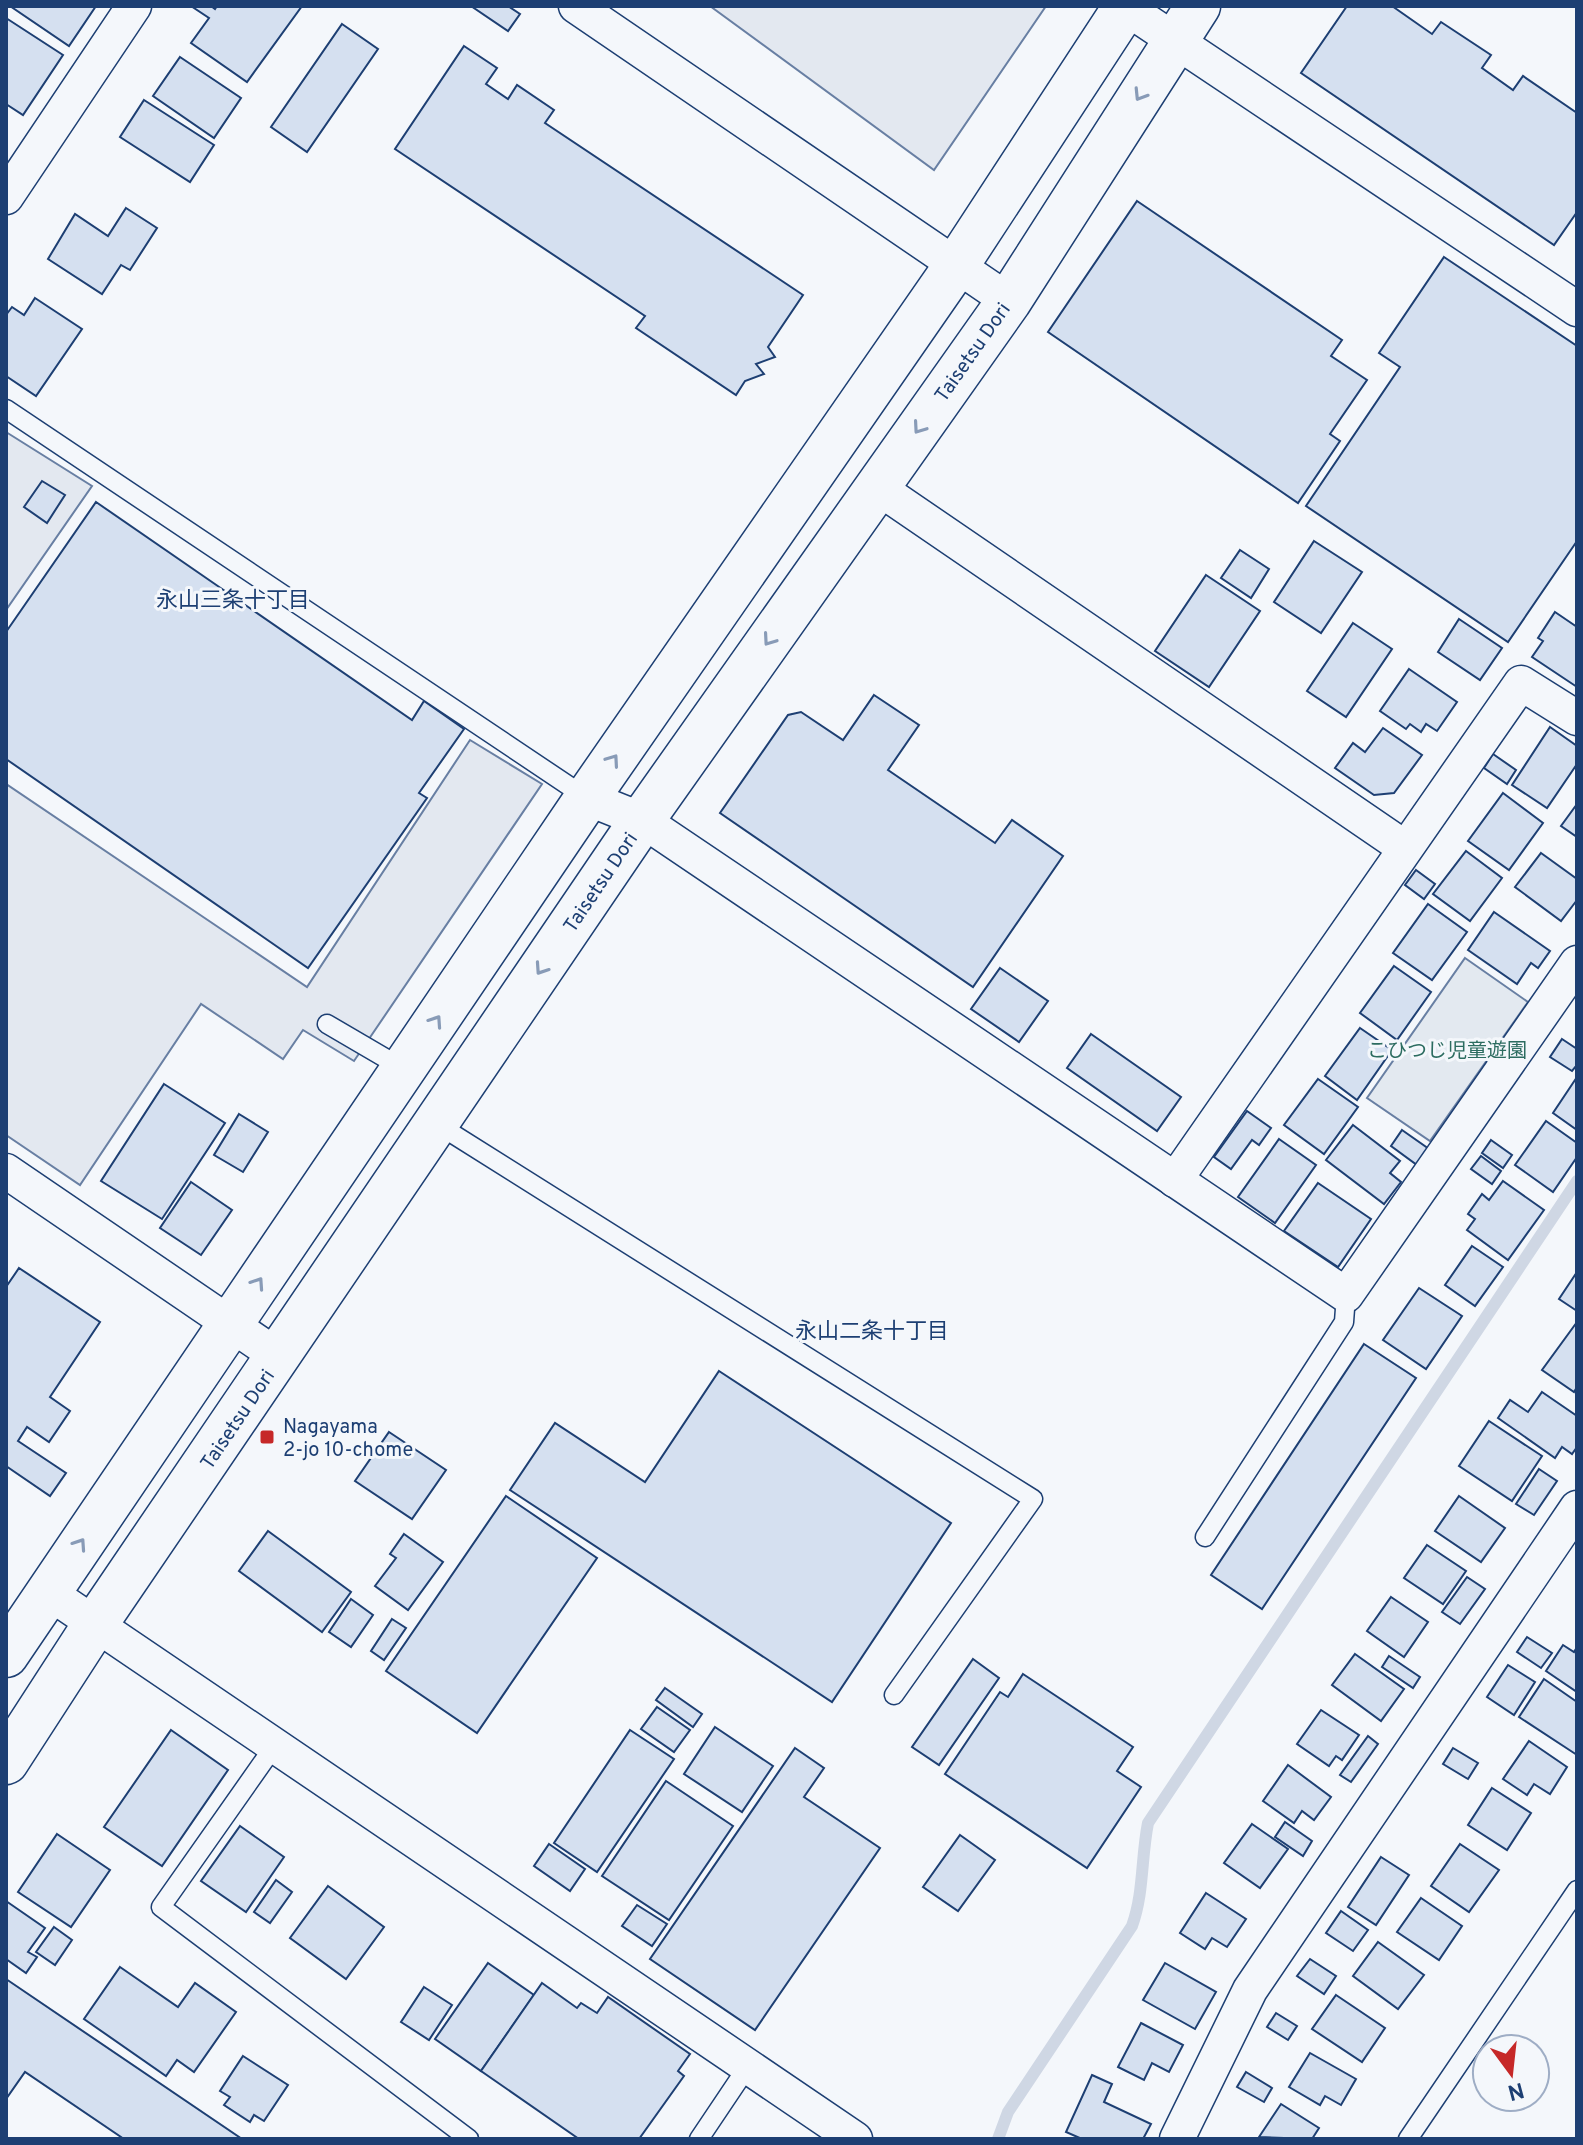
<svg xmlns="http://www.w3.org/2000/svg" width="1583" height="2145" font-family="Overpass,'Noto Sans JP',sans-serif">
<rect width="100%" height="100%" fill="#f4f7fb"/>
<polygon fill="#e3e9f0" stroke="#687fa3" stroke-width="2" points="1465,958 1528,1002 1430,1141 1367,1098"/>
<g fill="#e3e8f0" stroke="#687fa3" stroke-width="2">
<polygon points="710,6 1046,6 934,170"/>
<polygon points="6,432 92,486 6,610"/>
<polygon points="470,740 542,784 354,1061 303,1030 283,1059 201,1004 80,1185 6,1135 6,784 307,987"/>
</g>
<g fill="none" stroke-linecap="round" stroke-linejoin="round">
<path stroke="#cfd7e4" stroke-width="12" d="M 998,2139 L 1008,2112 L 1132,1926 C 1144,1893 1141,1858 1148,1823 L 1577,1181"/>
</g>
<g fill="#d5e0f0" stroke="#1d3f73" stroke-width="2">
<polygon points="10,6 96,6 69,46"/>
<polygon points="191,6 211,6 215,9 217,6 302,6 247,82 191,43 209,18"/>
<polygon points="471,6 508,6 520,14 508,31"/>
<polygon points="1347,6 1392,6 1432,34 1441,22 1491,55 1482,68 1513,90 1523,76 1577,113 1577,212 1554,245 1301,73"/>
<polygon points="6,18 63,55 23,115 6,104"/>
<polygon points="342,24 378,49 307,152 271,127"/>
<polygon points="464,46 497,68 486,84 508,99 517,85 554,110 545,123 803,295 768,347 775,357 756,364 764,374 745,381 736,395 636,328 645,316 395,149"/>
<polygon points="180,57 241,98 214,138 153,96"/>
<polygon points="144,100 214,145 190,182 120,137"/>
<polygon points="1137,201 1342,340 1331,356 1367,380 1330,434 1340,441 1298,503 1048,332"/>
<polygon points="126,208 157,228 130,270 121,265 102,294 48,259 75,214 108,236"/>
<polygon points="1444,257 1577,346 1577,541 1508,642 1306,506 1400,367 1379,353"/>
<polygon points="35,298 82,329 36,396 6,376 6,315 12,307 24,315"/>
<polygon points="42,481 65,495 47,523 24,507"/>
<polygon points="96,502 412,720 424,701 464,729 419,793 427,798 308,968 6,759 6,632"/>
<polygon points="1314,541 1362,572 1321,633 1274,602"/>
<polygon points="1240,550 1269,569 1251,598 1221,578"/>
<polygon points="1206,575 1260,611 1209,687 1155,651"/>
<polygon points="1555,612 1577,627 1577,687 1532,657 1543,641 1538,638"/>
<polygon points="1459,619 1502,648 1480,680 1438,652"/>
<polygon points="1353,623 1392,649 1346,717 1307,691"/>
<polygon points="1409,669 1457,702 1437,731 1426,724 1421,732 1410,724 1406,729 1380,711"/>
<polygon points="874,695 919,725 888,770 995,843 1012,820 1063,856 973,987 720,813 788,715 801,712 843,740"/>
<polygon points="1550,727 1577,746 1577,764 1547,808 1512,785"/>
<polygon points="1383,728 1422,755 1394,793 1374,795 1335,768 1353,743 1365,752"/>
<polygon points="1493,754 1516,770 1507,784 1484,768"/>
<polygon points="1503,793 1543,823 1509,870 1468,841"/>
<polygon points="1577,804 1577,837 1561,826"/>
<polygon points="1466,851 1502,878 1470,921 1433,894"/>
<polygon points="1541,853 1577,879 1577,900 1561,921 1515,887"/>
<polygon points="1416,870 1435,884 1424,899 1405,885"/>
<polygon points="1428,904 1467,932 1432,980 1393,953"/>
<polygon points="1494,912 1550,951 1538,968 1531,963 1517,984 1468,950"/>
<polygon points="1394,966 1431,992 1397,1040 1360,1013"/>
<polygon points="1000,968 1048,1001 1019,1042 971,1009"/>
<polygon points="1360,1028 1392,1050 1357,1100 1325,1076"/>
<polygon points="1091,1034 1181,1097 1157,1131 1067,1068"/>
<polygon points="1562,1039 1577,1049 1577,1065 1572,1071 1550,1057"/>
<polygon points="1577,1077 1577,1130 1553,1113"/>
<polygon points="1318,1079 1358,1107 1324,1154 1284,1125"/>
<polygon points="164,1084 225,1123 162,1219 101,1181"/>
<polygon points="1247,1111 1271,1128 1259,1145 1252,1140 1231,1169 1214,1157"/>
<polygon points="239,1114 268,1132 243,1172 214,1155"/>
<polygon points="1546,1121 1577,1143 1577,1157 1553,1192 1515,1165"/>
<polygon points="1353,1125 1400,1161 1390,1173 1401,1182 1384,1204 1326,1160"/>
<polygon points="1402,1130 1429,1149 1417,1165 1391,1146"/>
<polygon points="1279,1139 1316,1165 1275,1223 1238,1197"/>
<polygon points="1491,1140 1512,1155 1503,1168 1482,1153"/>
<polygon points="1481,1156 1501,1171 1492,1184 1471,1169"/>
<polygon points="1503,1181 1544,1210 1508,1260 1467,1230 1475,1219 1468,1214 1482,1194 1489,1200"/>
<polygon points="191,1182 232,1210 201,1255 160,1228"/>
<polygon points="1318,1183 1371,1219 1338,1267 1284,1231"/>
<polygon points="1472,1246 1503,1267 1475,1306 1445,1285"/>
<polygon points="19,1268 100,1322 50,1397 70,1411 49,1442 27,1427 18,1441 66,1473 50,1496 6,1466 6,1287"/>
<polygon points="1577,1272 1577,1311 1559,1299"/>
<polygon points="1419,1288 1462,1316 1426,1369 1383,1340"/>
<polygon points="1577,1322 1577,1387 1574,1392 1542,1370"/>
<polygon points="1364,1344 1416,1378 1262,1609 1211,1575"/>
<polygon points="719,1371 951,1523 832,1702 510,1490 555,1423 645,1482"/>
<polygon points="1542,1392 1577,1416 1577,1447 1572,1454 1562,1447 1555,1458 1498,1418 1510,1400 1528,1412"/>
<polygon points="1489,1421 1542,1456 1512,1501 1459,1466"/>
<polygon points="389,1432 446,1470 412,1519 355,1481"/>
<polygon points="1539,1469 1557,1481 1534,1515 1516,1504"/>
<polygon points="506,1496 597,1558 477,1733 386,1671"/>
<polygon points="1459,1496 1505,1528 1481,1562 1435,1531"/>
<polygon points="268,1531 351,1592 322,1632 239,1571"/>
<polygon points="404,1534 443,1562 408,1610 375,1586 396,1558 390,1554"/>
<polygon points="1427,1545 1466,1571 1443,1604 1404,1578"/>
<polygon points="1467,1577 1485,1589 1460,1624 1442,1612"/>
<polygon points="1391,1597 1428,1622 1404,1657 1367,1631"/>
<polygon points="351,1599 373,1615 351,1647 329,1632"/>
<polygon points="392,1619 406,1628 384,1660 371,1651"/>
<polygon points="1527,1637 1552,1653 1541,1668 1517,1652"/>
<polygon points="1563,1645 1574,1652 1577,1647 1577,1692 1546,1671"/>
<polygon points="1355,1654 1404,1689 1381,1721 1332,1685"/>
<polygon points="1389,1656 1420,1677 1413,1688 1382,1667"/>
<polygon points="973,1659 999,1678 939,1765 912,1747"/>
<polygon points="1508,1665 1535,1682 1514,1715 1487,1697"/>
<polygon points="1023,1674 1133,1747 1117,1771 1141,1787 1087,1868 945,1774 1000,1692 1008,1697"/>
<polygon points="1544,1679 1577,1702 1577,1755 1519,1717"/>
<polygon points="665,1688 702,1714 693,1727 656,1700"/>
<polygon points="657,1707 690,1730 674,1752 641,1729"/>
<polygon points="1321,1710 1359,1735 1342,1760 1336,1756 1329,1766 1297,1744"/>
<polygon points="715,1727 773,1766 742,1812 684,1774"/>
<polygon points="171,1730 228,1770 162,1866 104,1827"/>
<polygon points="630,1730 674,1759 597,1872 554,1843"/>
<polygon points="1368,1736 1378,1744 1351,1782 1340,1775"/>
<polygon points="1529,1741 1567,1767 1550,1794 1534,1784 1527,1795 1503,1779"/>
<polygon points="795,1748 824,1768 804,1797 880,1848 755,2030 650,1959"/>
<polygon points="1453,1748 1478,1763 1468,1779 1443,1764"/>
<polygon points="1288,1765 1331,1797 1314,1820 1302,1811 1294,1823 1263,1801"/>
<polygon points="666,1781 733,1826 669,1920 602,1876"/>
<polygon points="1492,1788 1531,1813 1507,1850 1468,1825"/>
<polygon points="1285,1822 1312,1841 1303,1856 1275,1837"/>
<polygon points="1252,1824 1288,1849 1260,1888 1224,1863"/>
<polygon points="240,1826 284,1857 246,1912 201,1881"/>
<polygon points="57,1834 110,1870 71,1927 18,1892"/>
<polygon points="960,1835 995,1860 958,1911 923,1887"/>
<polygon points="549,1844 585,1869 570,1891 534,1866"/>
<polygon points="1460,1844 1499,1870 1469,1912 1431,1886"/>
<polygon points="1381,1857 1409,1875 1376,1925 1348,1907"/>
<polygon points="276,1880 292,1892 270,1923 254,1912"/>
<polygon points="328,1886 384,1927 346,1979 290,1938"/>
<polygon points="1206,1893 1246,1919 1227,1947 1212,1938 1205,1949 1180,1933"/>
<polygon points="1421,1898 1462,1926 1439,1960 1397,1932"/>
<polygon points="6,1901 45,1928 28,1952 37,1957 26,1973 6,1959"/>
<polygon points="637,1905 667,1924 652,1946 622,1926"/>
<polygon points="1341,1911 1368,1930 1353,1951 1326,1933"/>
<polygon points="54,1927 72,1940 55,1965 36,1952"/>
<polygon points="1378,1942 1424,1975 1398,2009 1353,1976"/>
<polygon points="1310,1959 1336,1976 1324,1994 1297,1976"/>
<polygon points="488,1963 534,1995 481,2071 435,2039"/>
<polygon points="1165,1963 1216,1992 1195,2029 1143,2000"/>
<polygon points="120,1967 178,2007 195,1983 236,2012 194,2072 177,2060 166,2076 84,2019"/>
<polygon points="6,1979 242,2139 124,2139 25,2072 6,2099"/>
<polygon points="542,1983 577,2008 581,2003 597,2013 608,1997 690,2054 678,2071 684,2076 639,2139 579,2139 481,2071"/>
<polygon points="424,1987 452,2005 429,2040 401,2022"/>
<polygon points="1336,1995 1385,2028 1362,2062 1312,2029"/>
<polygon points="1276,2013 1297,2026 1288,2040 1267,2027"/>
<polygon points="1141,2023 1183,2045 1169,2072 1152,2063 1144,2080 1118,2067"/>
<polygon points="1310,2053 1356,2079 1341,2105 1325,2096 1320,2105 1289,2087"/>
<polygon points="243,2056 288,2085 264,2121 254,2115 250,2122 224,2105 230,2097 220,2091"/>
<polygon points="1246,2072 1272,2088 1264,2102 1237,2087"/>
<polygon points="1092,2075 1112,2084 1104,2102 1151,2124 1143,2139 1082,2139 1066,2132"/>
<polygon points="1281,2104 1319,2128 1312,2139 1259,2137"/>
</g>
<g fill="none" stroke-linecap="round" stroke-linejoin="round">
<defs>
<g id="lane">
<polyline points="6,409 587,798"/>
<polyline points="327,1024 404,1069"/>
<polyline points="437,1124 1033,1499 894,1695"/>
<polyline points="1205,1537 1344,1322 1346,1295"/>
<polyline points="275,1745 161,1907 469,2139"/>
<polyline points="699,2139 748,2066"/>
<polyline points="1408,2139 1577,1890"/>
</g>
<g id="street">
<polyline points="576,6 1009,301"/>
<polyline points="1125,7 1577,309"/>
<polyline points="6,197 134,6"/>
<polyline points="877,487 1405,848"/>
<polyline points="587,798 642,820 1346,1295 1577,963"/>
<polyline points="6,1171 279,1357"/>
<polyline points="1175,1180 1521,683 1577,718"/>
<polyline points="48,1592 855,2139"/>
<polyline points="1177,2139 1250,1990 1577,1508"/>
</g>
<g id="highway">
<polyline points="6,1655 587,798 956,266 1126,6"/>
<polyline points="6,1762 96,1623 642,820 1009,301 1198,6"/>
</g>
</defs>
<use href="#lane" stroke="#1d3f73" stroke-width="21"/>
<use href="#street" stroke="#1d3f73" stroke-width="37"/>
<use href="#highway" stroke="#1d3f73" stroke-width="47"/>
<use href="#lane" stroke="#f4f7fb" stroke-width="18"/>
<use href="#street" stroke="#f4f7fb" stroke-width="34"/>
<use href="#highway" stroke="#f4f7fb" stroke-width="44"/>
</g>
<defs><path id="oneway-chevron" d="M-2-3.5L2.5 0L-2 3.5" fill="none" stroke-width="1.6" stroke-linecap="round" stroke-linejoin="round" transform="scale(2)"/></defs>
<g stroke="#889bb7">
<use href="#oneway-chevron" transform="translate(1140 95) rotate(122)"/>
<use href="#oneway-chevron" transform="translate(919 428) rotate(125)"/>
<use href="#oneway-chevron" transform="translate(769 640) rotate(125)"/>
<use href="#oneway-chevron" transform="translate(613 760) rotate(-55)"/>
<use href="#oneway-chevron" transform="translate(541 969) rotate(124)"/>
<use href="#oneway-chevron" transform="translate(436 1021) rotate(-56)"/>
<use href="#oneway-chevron" transform="translate(258 1283) rotate(-56)"/>
<use href="#oneway-chevron" transform="translate(80 1544) rotate(-56)"/>
</g>
<rect fill="#c62828" stroke="#f4f7fb" stroke-width="3" x="259" y="1429" width="16" height="16" rx="4"/>
<g text-anchor="middle" stroke-width="6" stroke-linejoin="round" paint-order="stroke">
<g font-size="20" fill="#1d3f73" stroke="#f4f7fb">
<text transform="translate(972 352) rotate(-55)" y="7">Taisetsu Dori</text>
<text transform="translate(600 882) rotate(-56)" y="7">Taisetsu Dori</text>
<text transform="translate(237 1419) rotate(-56)" y="7">Taisetsu Dori</text>
</g>
<g font-size="20" fill="#2c6c60" stroke="#f4f7fb">
<text x="1447" y="1057">こひつじ児童遊園</text>
</g>
<g font-size="20" fill="#1d3f73" stroke="#f4f7fb" text-anchor="start">
<text x="283" y="1433">Nagayama<tspan x="283" dy="23">2-jo 10-chome</tspan></text>
</g>
<g font-size="22" fill="#1d3f73" stroke="#f4f7fb">
<text x="233" y="607">永山三条十丁目</text>
<text x="872" y="1338">永山二条十丁目</text>
</g>
</g>
<rect width="1583" height="2145" fill="none" stroke="#1d3f73" stroke-width="16"/>
<g transform="translate(1511 2073) rotate(165)"><circle r="38" fill="#f4f7fb" stroke="#9eadc5" stroke-width="2"/>
<path d="M0-6L14 30L0 20L-14 30Z" fill="#c62828"/>
<text y="-12" font-size="22" font-weight="bold" text-anchor="middle" fill="#1d3f73">N</text>
</g>
</svg>
